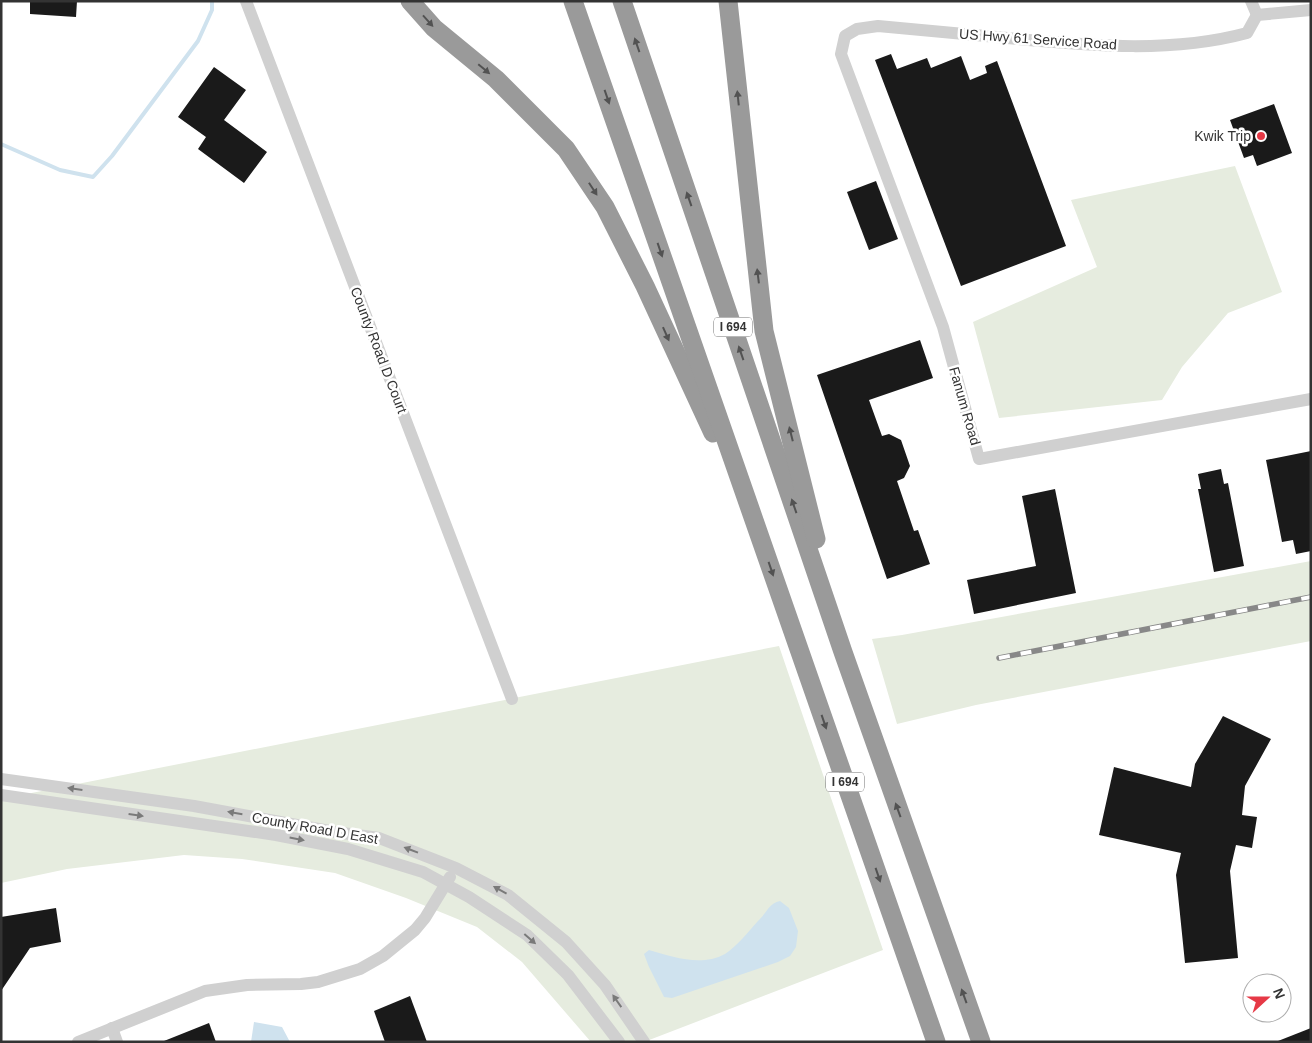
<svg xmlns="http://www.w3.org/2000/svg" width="1312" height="1043" font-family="Helvetica,sans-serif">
<rect width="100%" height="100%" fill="#fff"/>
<g fill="#e6ecdf">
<polygon points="1235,166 1282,292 1228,313 1182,367 1162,400 999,418 973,322 1097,267 1071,200"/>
<polygon points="1311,561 1311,641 976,705 897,724 872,639 902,635"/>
<polygon points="779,646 883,950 644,1042 591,1042 522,962 477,927 406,898 335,873 242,859 184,855 67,869 1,883 1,799"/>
</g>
<g fill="#cfe2ee">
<path d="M 780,901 L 789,908 L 798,931 L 796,947 L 790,956 L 778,962 L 672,998 L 664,997 L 649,967 L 644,954 L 649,950 C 673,957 701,967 725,954 C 737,946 748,932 758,921 C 767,913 768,904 780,901 Z"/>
<polygon points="254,1022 282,1027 290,1042 251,1042"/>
</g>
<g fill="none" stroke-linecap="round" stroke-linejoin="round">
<polyline stroke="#cfe2ee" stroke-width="4" points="1,144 60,170 93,177 112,156 198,41 212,10 212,1"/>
</g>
<g fill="#1a1a1a">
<polygon points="30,1 77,1 76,17 30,14"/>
<polygon points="891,54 897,69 927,58 931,68 961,56 970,80 987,73 985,66 997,61 1066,246 961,286 875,60"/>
<polygon points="214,67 246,90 224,120 267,152 244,183 198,149 206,137 178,117"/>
<polygon points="1274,104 1292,153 1257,166 1253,155 1244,158 1230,120"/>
<polygon points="876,181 898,239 869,250 847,192"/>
<polygon points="920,340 933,378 869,400 882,436 889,434 901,440 910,466 904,478 897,481 914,531 918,530 930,564 887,579 817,375"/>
<polygon points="1311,451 1311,551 1296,554 1293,540 1282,542 1266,460"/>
<polygon points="1221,469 1224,484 1228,483 1244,566 1214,572 1198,489 1201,489 1198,474"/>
<polygon points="1055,489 1076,593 974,614 967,580 1036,566 1022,496"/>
<polygon points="1223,716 1271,739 1245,786 1242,815 1257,817 1252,848 1236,845 1230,871 1238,958 1185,963 1176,875 1181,853 1099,835 1114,767 1191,787 1195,764"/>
<polygon points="56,908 61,942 30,948 1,991 1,917"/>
<polygon points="410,996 427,1042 385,1042 374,1011"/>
<polygon points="209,1023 216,1042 164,1042 164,1041"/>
<polygon points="1311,1028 1311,1042 1278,1042 1278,1041"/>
</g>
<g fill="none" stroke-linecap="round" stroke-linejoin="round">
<g stroke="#d0d0d0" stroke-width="12">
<polyline points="246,1 512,699"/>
<polyline points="1251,1 1257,15"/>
<path d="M 1311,10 L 1257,15 L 1247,33 C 1173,53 1094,46 1018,39 C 971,35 924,30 878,26 L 857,29 L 845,36 L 841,54 L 943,327 L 979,459 L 1311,399"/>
<polyline points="1,779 194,806 335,832 379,838 456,868 508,895 566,942 605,985 644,1042"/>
<polyline points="1,795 276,835 348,849 423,872 469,897 527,935 568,975 619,1042"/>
<polyline points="112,1028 117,1042"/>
<polyline points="78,1042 205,991 247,985 301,984 318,982 360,969 383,956 415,930 425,918 450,877"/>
</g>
<g stroke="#9a9a9a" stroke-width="19">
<polyline points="410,1 434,28 496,79 566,149 605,207 645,286 713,433"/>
<polyline points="573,1 936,1042"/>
<polyline points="622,1 843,652 981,1042"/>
<polyline points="728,1 764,331 816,539"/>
</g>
<defs>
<polyline id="rail" points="999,658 1311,597"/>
</defs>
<use href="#rail" stroke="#888" stroke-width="5.5"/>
<use href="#rail" stroke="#fff" stroke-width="4" stroke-dasharray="11" stroke-linecap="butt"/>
</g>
<defs><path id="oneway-solid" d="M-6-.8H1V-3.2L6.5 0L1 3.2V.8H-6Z" transform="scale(1.25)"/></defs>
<g fill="#525252">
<use href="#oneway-solid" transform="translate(428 21) rotate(48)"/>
<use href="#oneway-solid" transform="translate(637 45) rotate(-109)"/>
<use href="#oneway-solid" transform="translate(484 69) rotate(40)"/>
<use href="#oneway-solid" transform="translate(607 97) rotate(71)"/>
<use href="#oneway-solid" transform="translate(738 98) rotate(-96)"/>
<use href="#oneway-solid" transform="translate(593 189) rotate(57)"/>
<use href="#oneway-solid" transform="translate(689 199) rotate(-109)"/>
<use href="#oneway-solid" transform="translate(660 250) rotate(71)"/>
<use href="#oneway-solid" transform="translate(758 276) rotate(-97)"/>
<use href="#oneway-solid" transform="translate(666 334) rotate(66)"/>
<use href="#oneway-solid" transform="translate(741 353) rotate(-109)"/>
<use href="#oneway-solid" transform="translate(791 434) rotate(-104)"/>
<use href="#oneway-solid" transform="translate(794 506) rotate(-109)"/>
<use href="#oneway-solid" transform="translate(771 569) rotate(71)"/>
<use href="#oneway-solid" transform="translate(824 722) rotate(71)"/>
<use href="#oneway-solid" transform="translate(898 810) rotate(-110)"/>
<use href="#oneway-solid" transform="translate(878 875) rotate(71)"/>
<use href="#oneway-solid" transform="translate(964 996) rotate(-110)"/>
</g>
<g fill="#7a7a7a">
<use href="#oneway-solid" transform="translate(75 789) rotate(-172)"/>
<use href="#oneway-solid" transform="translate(235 813) rotate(-170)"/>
<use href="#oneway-solid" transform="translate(136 815) rotate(8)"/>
<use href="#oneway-solid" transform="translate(297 839) rotate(11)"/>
<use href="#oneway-solid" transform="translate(411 850) rotate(-159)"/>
<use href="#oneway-solid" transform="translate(500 890) rotate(-151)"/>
<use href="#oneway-solid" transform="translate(530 939) rotate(41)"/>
<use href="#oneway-solid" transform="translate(617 1001) rotate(-125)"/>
</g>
<circle fill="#e63946" stroke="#fff" stroke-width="2" cx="1261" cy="136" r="5"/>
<g text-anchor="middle" stroke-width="5" stroke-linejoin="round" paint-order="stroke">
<g fill="#fff" stroke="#707070" stroke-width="1">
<rect x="714" y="317.5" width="38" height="19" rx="4"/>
<rect x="826" y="772.5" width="38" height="19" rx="4"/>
</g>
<g font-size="12" font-weight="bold" fill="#333">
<text x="733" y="331">I 694</text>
<text x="845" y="786">I 694</text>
</g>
<g font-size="14" fill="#333" stroke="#fff">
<text transform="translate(1038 39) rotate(4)" y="5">US Hwy 61 Service Road</text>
<text transform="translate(379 350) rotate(69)" y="5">County Road D Court</text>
<text transform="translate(965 406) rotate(74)" y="5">Fanum Road</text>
<text transform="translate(315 828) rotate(10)" y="5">County Road D East</text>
</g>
<g font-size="14" fill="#333" stroke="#fff" text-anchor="end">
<text x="1251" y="141">Kwik Trip</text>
</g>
</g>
<rect width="1312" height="1043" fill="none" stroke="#333333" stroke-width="5"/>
<g transform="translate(1267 998) rotate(69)"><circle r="24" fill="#ffffff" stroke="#adadad"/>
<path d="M0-4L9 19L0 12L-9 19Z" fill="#e63946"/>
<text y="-8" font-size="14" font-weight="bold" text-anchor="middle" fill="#333333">N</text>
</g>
</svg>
